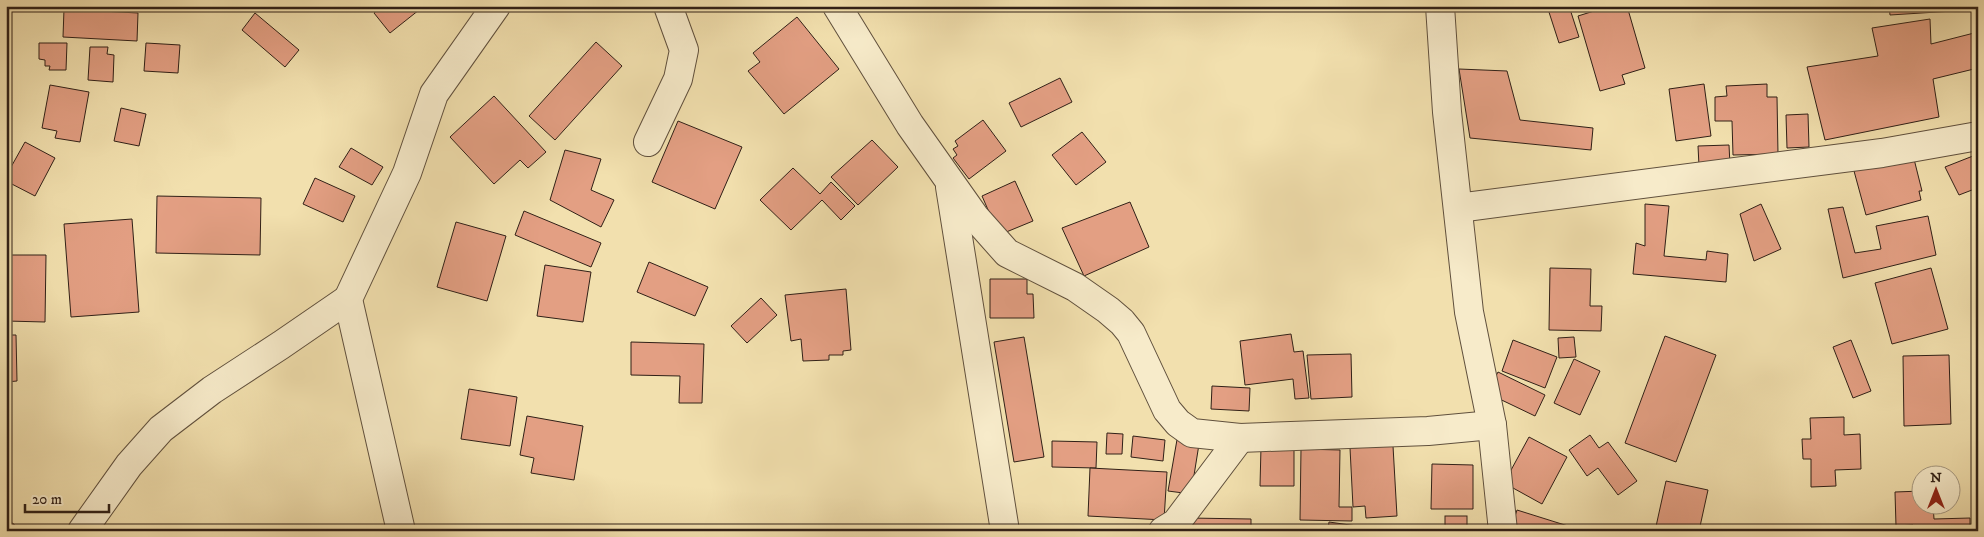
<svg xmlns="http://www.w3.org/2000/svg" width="1984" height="537" font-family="'IM FELL DW Pica',serif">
<rect width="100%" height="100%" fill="#f2e0ae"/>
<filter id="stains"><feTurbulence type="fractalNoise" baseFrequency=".004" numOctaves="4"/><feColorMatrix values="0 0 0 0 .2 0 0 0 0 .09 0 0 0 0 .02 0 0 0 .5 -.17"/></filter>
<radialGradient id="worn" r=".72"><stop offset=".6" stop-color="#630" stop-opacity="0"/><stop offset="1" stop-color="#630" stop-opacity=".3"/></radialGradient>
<g fill="#e39f83" stroke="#302017">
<polygon points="382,6 424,6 390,33 374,13"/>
<polygon points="1547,6 1569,6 1579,37 1559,43"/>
<polygon points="1610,6 1627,6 1645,68 1622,75 1625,84 1600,91 1578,16"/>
<polygon points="1889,6 1953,6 1953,11 1890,15"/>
<polygon points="64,9 138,13 137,41 63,37"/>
<polygon points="255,13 299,50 285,67 242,30"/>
<polygon points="797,17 839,69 784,114 748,71 760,62 753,53"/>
<polygon points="1930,19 1931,44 1978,32 1978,68 1933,79 1939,117 1825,140 1807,67 1878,56 1872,28"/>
<polygon points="596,42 622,66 555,140 529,116"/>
<polygon points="39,43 67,43 66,70 49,70 50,66 45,66 45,60 39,59"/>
<polygon points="146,43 180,45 178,73 144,71"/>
<polygon points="90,47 108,47 107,54 114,55 113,82 88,80"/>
<polygon points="1459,69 1507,71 1520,120 1593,128 1591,150 1470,138"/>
<polygon points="1060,78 1072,102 1021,127 1009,103"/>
<polygon points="1704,84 1711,136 1676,141 1669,89"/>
<polygon points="1767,84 1767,97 1777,97 1778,154 1733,155 1732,121 1715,121 1715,97 1727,96 1726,86"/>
<polygon points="50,85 89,92 80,142 55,138 57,131 42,128"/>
<polygon points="494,96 546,152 528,168 520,160 494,184 450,137"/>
<polygon points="121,108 146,114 139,146 114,141"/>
<polygon points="1808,114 1809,147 1787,148 1786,115"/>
<polygon points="983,120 1006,151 969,179 953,158 957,155 953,149 958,146 955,141"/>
<polygon points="678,121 742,147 715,209 652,182"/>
<polygon points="1082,132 1106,162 1076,185 1052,155"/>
<polygon points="872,140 898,167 858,205 831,177"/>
<polygon points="25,142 55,158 35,196 6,181 6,176"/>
<polygon points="1729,145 1730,165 1699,166 1698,146"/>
<polygon points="6,148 12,151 6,163"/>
<polygon points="351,148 383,167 372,185 339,167"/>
<polygon points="565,150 601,159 591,190 614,200 601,227 550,200"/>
<polygon points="1978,154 1978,200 1972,190 1959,195 1945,167"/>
<polygon points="1913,155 1922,191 1919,191 1921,200 1866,215 1854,171"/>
<polygon points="793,168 820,194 831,182 855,206 841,220 822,200 791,230 760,200"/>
<polygon points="315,178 355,196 343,222 303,204"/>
<polygon points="1015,181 1033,221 999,235 982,196"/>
<polygon points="157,196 261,198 260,255 156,253"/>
<polygon points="1130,202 1149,247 1084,276 1062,228"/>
<polygon points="1645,204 1669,206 1664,256 1706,260 1707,251 1728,254 1726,282 1633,274 1636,243 1645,246"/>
<polygon points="1761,204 1781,249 1754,261 1740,214"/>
<polygon points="1843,207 1855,253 1881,249 1876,226 1928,216 1936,255 1843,278 1828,209"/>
<polygon points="524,211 601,243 591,267 515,235"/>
<polygon points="132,219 139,312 71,317 64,224"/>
<polygon points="456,222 506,236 487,301 437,287"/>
<polygon points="6,255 46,255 45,322 6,321"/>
<polygon points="649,262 708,287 695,316 637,292"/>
<polygon points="545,265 591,272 583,322 537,316"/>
<polygon points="1550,268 1591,269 1590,306 1602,306 1601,331 1549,330"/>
<polygon points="1931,268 1948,329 1892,344 1875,283"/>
<polygon points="990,279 1027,279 1027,294 1033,294 1034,318 990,318"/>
<polygon points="846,289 851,350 843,351 843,355 829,355 829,360 803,361 801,339 791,341 785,295"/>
<polygon points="761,298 777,315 747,343 731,326"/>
<polygon points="1291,334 1294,352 1303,351 1309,398 1295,399 1293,379 1245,385 1240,341"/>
<polygon points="6,335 16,335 17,381 6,382"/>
<polygon points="1665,336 1716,355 1676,462 1625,443"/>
<polygon points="1024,337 1044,457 1014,462 994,342"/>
<polygon points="1574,337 1576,357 1559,358 1558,338"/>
<polygon points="1513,340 1557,357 1545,388 1502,371"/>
<polygon points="1851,340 1871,391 1853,398 1833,347"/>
<polygon points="631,342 704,344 702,403 679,403 680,376 631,375"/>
<polygon points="1351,354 1352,397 1311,399 1307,355"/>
<polygon points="1949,355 1951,424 1904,426 1903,356"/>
<polygon points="1574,359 1600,371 1580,415 1554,403"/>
<polygon points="1498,372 1545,395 1535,416 1487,393"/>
<polygon points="1212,386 1250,388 1249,411 1211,409"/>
<polygon points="469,389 517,397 510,446 461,439"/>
<polygon points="527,416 583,426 574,480 531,473 534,458 520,455"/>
<polygon points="1844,417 1844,435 1860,434 1861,469 1835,470 1836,486 1811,487 1811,459 1803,459 1802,439 1811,439 1810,418"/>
<polygon points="1107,433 1123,434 1122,454 1106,454"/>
<polygon points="1178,434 1200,438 1191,494 1168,491"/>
<polygon points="1590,435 1599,448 1608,442 1637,481 1618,495 1598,468 1587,476 1569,450"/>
<polygon points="1133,436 1165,440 1163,461 1131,457"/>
<polygon points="1529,437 1567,457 1542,504 1504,483"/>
<polygon points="1052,441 1097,442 1096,468 1052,467"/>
<polygon points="1393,446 1397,516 1366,518 1365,506 1353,507 1350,448"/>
<polygon points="1261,447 1294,448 1294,486 1260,486"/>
<polygon points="1301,449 1340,450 1339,507 1352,507 1352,521 1300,520"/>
<polygon points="1432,464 1473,465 1473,509 1431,509"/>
<polygon points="1090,468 1167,472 1164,520 1088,516"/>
<polygon points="1666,481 1708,490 1699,531 1655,531"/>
<polygon points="1922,491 1922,504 1933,504 1934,519 1970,518 1970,531 1914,531 1913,525 1896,526 1895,492"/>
<polygon points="1517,510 1584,531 1526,531 1512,526"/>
<rect x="1445" y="516" width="22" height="15"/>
<polygon points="6,517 21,531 6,531"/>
<polygon points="1189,518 1251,519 1251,531 1189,531"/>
<polygon points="1329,522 1357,526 1356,531 1313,531 1313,527 1328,529"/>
<polygon points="1128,527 1129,531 1103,531"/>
</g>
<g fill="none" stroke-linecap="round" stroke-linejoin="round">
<defs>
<g id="minor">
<polyline points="837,6 910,125 975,217 1007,253 1075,287 1108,310 1122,322 1131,333 1167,410 1178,423 1192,433 1240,438 1428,431 1492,425"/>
<polyline points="1440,6 1447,112 1469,312 1492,425 1503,531"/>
<polyline points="648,142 678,79 684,50 668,6"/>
<polyline points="950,187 1005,531"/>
<polyline points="1458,208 1882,153 1978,136"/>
<polyline points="82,531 129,465 161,429 212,390 281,345 348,299"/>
<polyline points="401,531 348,299 407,173 434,94 496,6"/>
<polyline points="1163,531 1176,523 1240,438"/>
</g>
</defs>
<use href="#minor" stroke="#60503d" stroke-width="30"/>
<use href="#minor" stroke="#f7ebca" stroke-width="28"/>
</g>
<rect width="1984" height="537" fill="none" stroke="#f2e0ae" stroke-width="25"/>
<rect x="8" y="8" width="1969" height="522" fill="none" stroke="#302017" stroke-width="2.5"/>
<rect x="12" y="12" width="1959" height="512" fill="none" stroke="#302017"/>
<g transform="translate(1936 490)"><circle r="24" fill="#f7ebca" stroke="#a79a82"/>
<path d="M0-4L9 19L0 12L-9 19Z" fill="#8f2418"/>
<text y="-8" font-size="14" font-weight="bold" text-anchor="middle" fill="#302017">N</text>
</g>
<path d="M25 504v8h84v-8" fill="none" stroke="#302017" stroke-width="2.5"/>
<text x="32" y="504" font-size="15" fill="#302017" stroke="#f7ebca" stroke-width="4" paint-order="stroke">20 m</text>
<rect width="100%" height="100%" filter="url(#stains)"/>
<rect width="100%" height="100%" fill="url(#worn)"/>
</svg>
